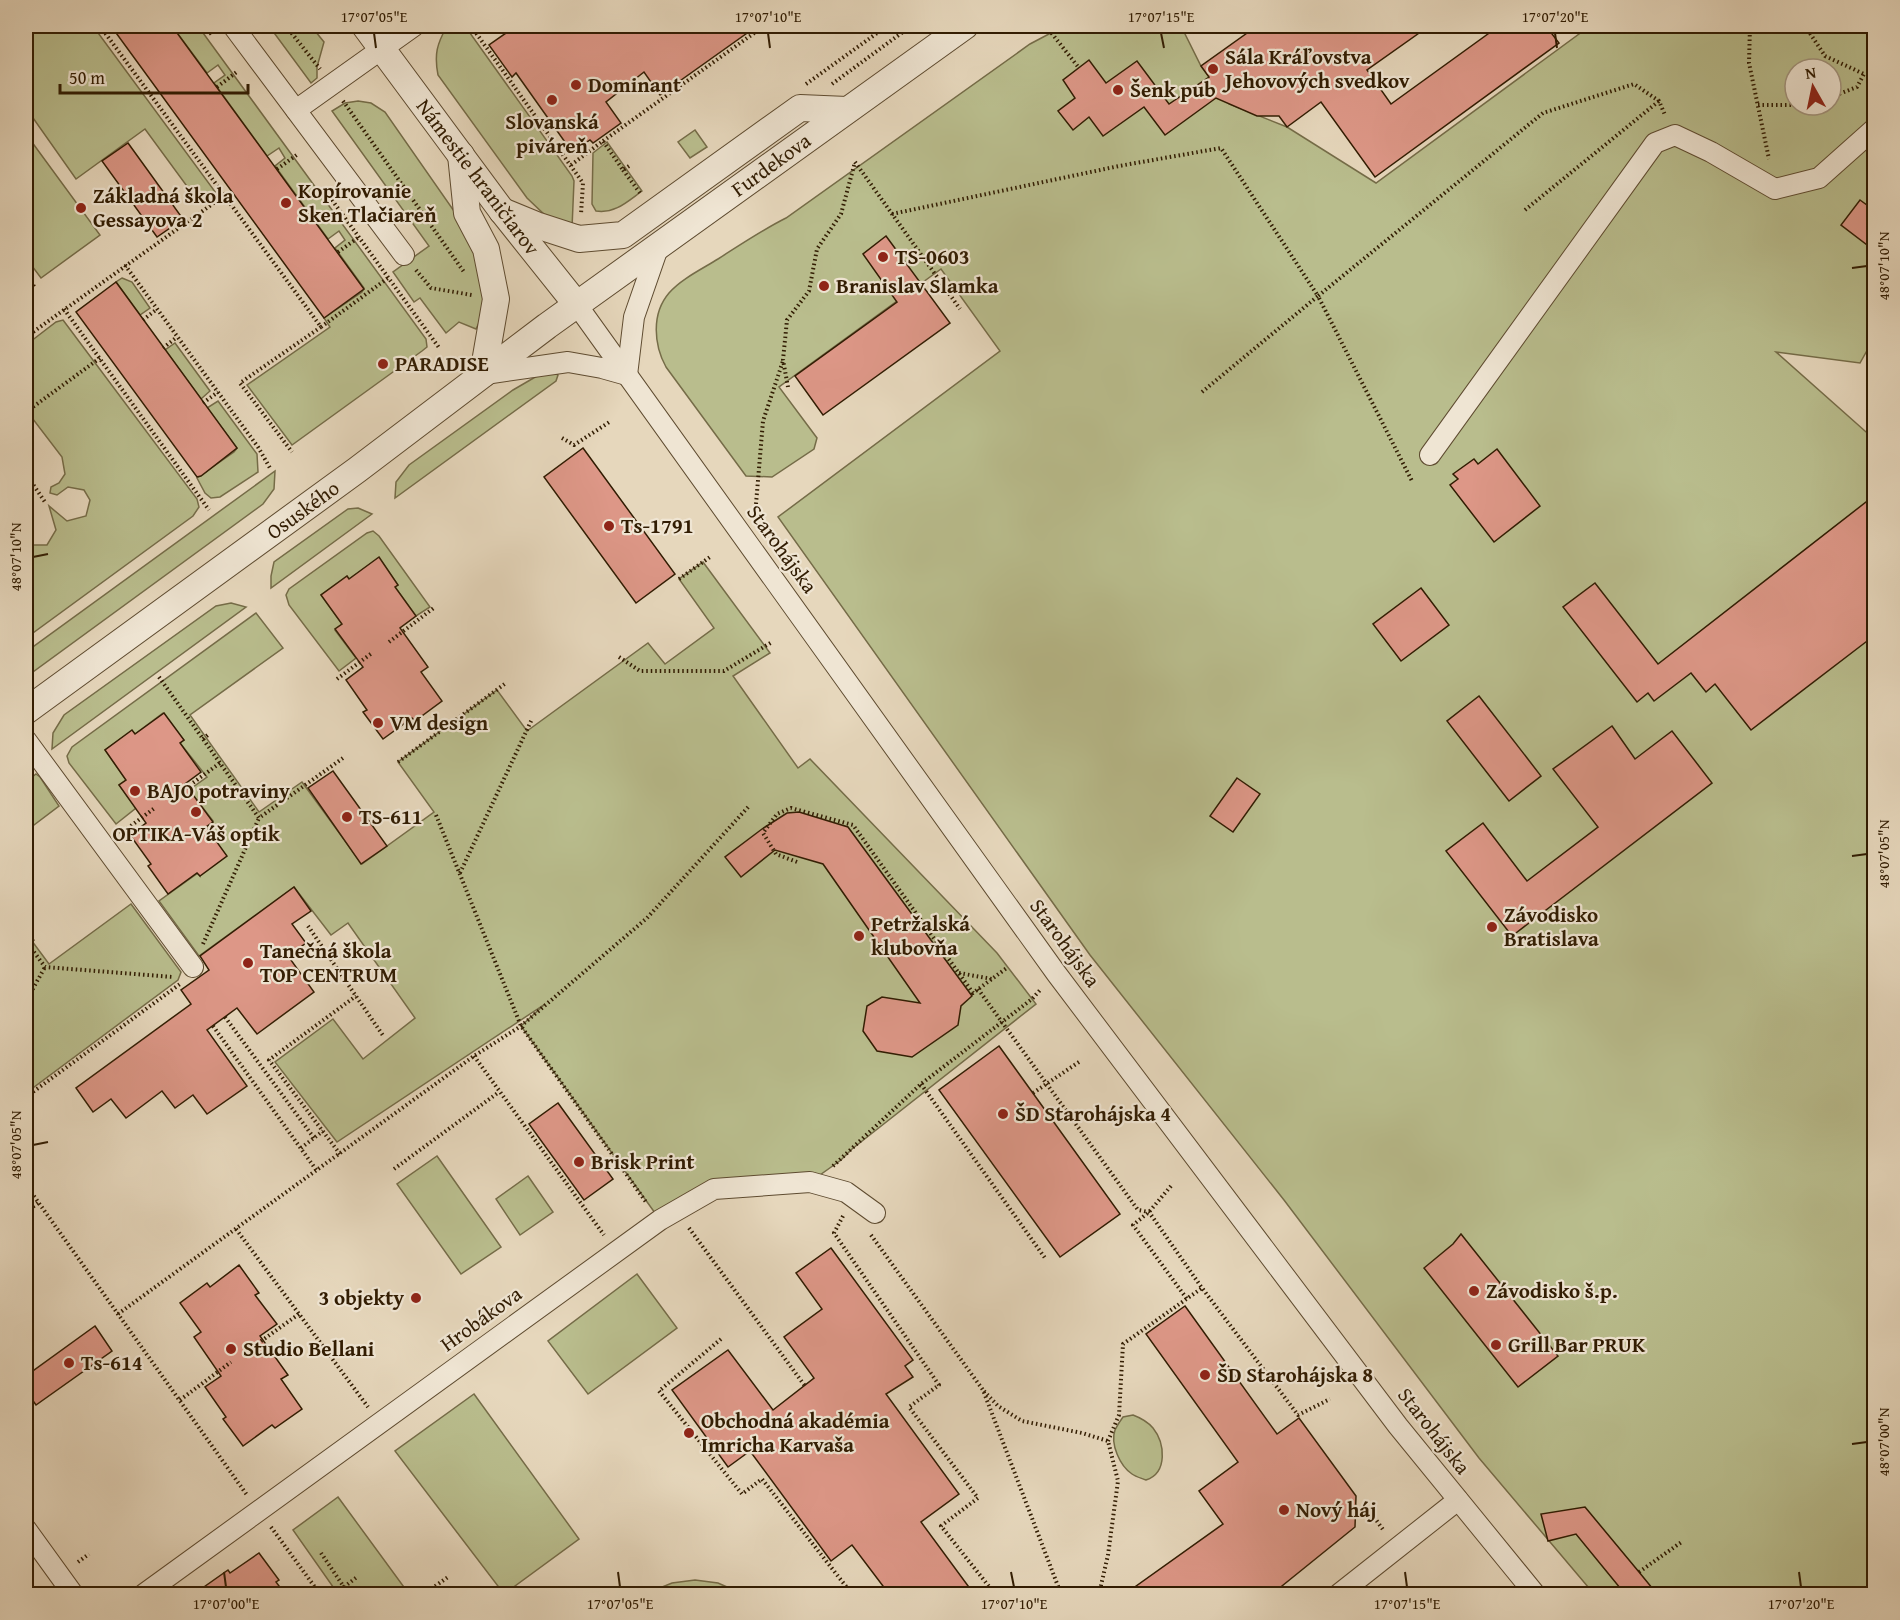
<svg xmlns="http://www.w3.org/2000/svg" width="1900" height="1620" font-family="'Gentium Book Plus',serif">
<rect width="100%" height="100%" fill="#e6d7bc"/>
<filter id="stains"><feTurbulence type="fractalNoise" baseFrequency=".00333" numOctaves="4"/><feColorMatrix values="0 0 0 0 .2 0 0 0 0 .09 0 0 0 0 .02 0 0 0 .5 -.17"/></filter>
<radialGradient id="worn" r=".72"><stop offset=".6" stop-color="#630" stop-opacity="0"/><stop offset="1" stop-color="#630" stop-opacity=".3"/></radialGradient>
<g fill="#b9bd8d" stroke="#756c48" stroke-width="1.5" fill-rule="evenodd">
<polygon points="29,26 93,26 216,193 200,204 145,129 76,179 26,108 26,34 30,30"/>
<polygon points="172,26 198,26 426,339 427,347 422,351 292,445 247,385 330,327 324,318 362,292 364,288 335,248 345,240 339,231 328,239 275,166 285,158 279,148 267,156 214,83 225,75 218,65 207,73"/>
<polygon points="269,26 311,26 324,42 317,67 317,78 311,83"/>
<path d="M 447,26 L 465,26 L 572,176 L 574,181 L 572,228 L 546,216 L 527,198 L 438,75 C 434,54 437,44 447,26 Z"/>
<path d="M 1064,26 L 1181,26 L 1201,66 L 1229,104 L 1287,127 L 1376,183 L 1590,26 L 1874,26 L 1874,172 L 1869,178 L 1874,185 L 1874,338 L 1860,363 L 1776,352 L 1874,439 L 1874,1594 L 1594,1594 L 1479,1458 L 1284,1200 L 1090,955 L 778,517 L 1000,351 L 941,269 L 779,387 L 817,438 L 814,449 L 772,477 L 746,476 L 666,367 C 654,345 651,314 669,293 C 681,279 702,269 718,259 C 740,245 762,230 786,218 L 1030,44 ZM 1795,69 L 1831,69 L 1831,105 L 1795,105 Z"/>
<polygon points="358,101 371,103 385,112 477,244 486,308 476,329 459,322 446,333 420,298 414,302 393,272 429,246 332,111 345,103"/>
<polygon points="695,130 707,147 690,158 678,142"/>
<polygon points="26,134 100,235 41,278 26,258"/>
<path d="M 607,142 L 642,191 C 628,201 615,214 596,211 L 592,204 L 593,153 Z"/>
<polygon points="122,278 132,282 150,308 140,315 116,282"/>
<polygon points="63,320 197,499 199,507 193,516 26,638 26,538 30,545 47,545 56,530 49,506 67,521 86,516 90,500 84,490 68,487 57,495 50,493 51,487 59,483 65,474 62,457 26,410 26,345 56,322"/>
<polygon points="175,343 210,391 201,399 165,350"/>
<polygon points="553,372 558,375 556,381 395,498 396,482 409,465 513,390 537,376"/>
<polygon points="218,401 257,454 258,472 220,497 211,498 205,493 197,478 234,452 237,448 207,408"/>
<polygon points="275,471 274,489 263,504 26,677 26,652"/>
<polygon points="358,508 372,514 271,588 271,576 274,562 348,509"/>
<polygon points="373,531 379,536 430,607 416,616 395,587 398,585 379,558 349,579 347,576 321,595 342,624 335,630 356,658 339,671 289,605 286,595 289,589 367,533"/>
<polygon points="703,562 770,653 733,676 798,768 810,759 997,953 1036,1004 852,1149 841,1160 810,1182 714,1189 660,1220 521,1026 545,1004 337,1142 275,1062 333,1019 363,1059 415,1018 348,923 331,935 294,887 199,956 159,901 198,873 200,876 206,827 213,821 189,790 207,777 180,743 184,740 163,713 135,734 132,731 105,750 126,780 119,785 136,808 116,824 69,763 67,756 72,747 256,613 283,648 190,715 259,812 302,782 362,864 434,812 398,762 497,690 527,731 648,643 665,664 714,628 679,579"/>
<polygon points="231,603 246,607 52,749 53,733 64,715 216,606"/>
<polygon points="36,774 40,777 59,806 26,831 26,782"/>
<polygon points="131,904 181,972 178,980 26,1093 26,933 49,964"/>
<polygon points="437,1156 501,1247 461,1274 397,1184"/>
<polygon points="528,1176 553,1212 520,1235 496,1199"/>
<polygon points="637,1274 677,1328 588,1394 548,1341"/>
<polygon points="474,1394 579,1539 504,1594 395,1451"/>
<path d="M 1133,1415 C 1141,1418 1147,1421 1153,1428 C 1165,1443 1168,1473 1146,1480 C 1141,1478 1136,1477 1132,1474 C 1120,1466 1110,1444 1115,1430 C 1117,1426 1120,1421 1123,1417 Z"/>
<polygon points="338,1497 409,1594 338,1594 293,1530"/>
<polygon points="695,1580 718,1583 743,1594 645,1594 672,1583"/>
</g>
<g fill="#dd9787" stroke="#311c02" stroke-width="1.5">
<polygon points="111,26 172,26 364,289 324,318"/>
<polygon points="516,26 757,26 660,95 644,72 606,102 621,123 593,143 590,140 572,152 516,73 512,77 489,45"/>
<polygon points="1257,26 1429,26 1367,70 1391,104 1499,26 1546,26 1559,43 1375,177 1321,102 1287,127 1279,116 1257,116 1216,98 1165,135 1144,107 1103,136 1089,117 1073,130 1058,111 1075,98 1063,80 1089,60 1106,83 1137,61 1169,104 1209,77 1201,66"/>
<polygon points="128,143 183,219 157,237 102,161"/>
<polygon points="1860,200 1875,211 1875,251 1841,225"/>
<polygon points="886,236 950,323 823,415 795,376 897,302 863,254"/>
<polygon points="116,282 237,448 201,476 197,477 76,312"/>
<polygon points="583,448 675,574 636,603 544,477"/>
<polygon points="1497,449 1540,506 1494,542 1450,485 1458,479 1453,474 1474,459 1478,464"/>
<polygon points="1875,495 1875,635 1751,730 1715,684 1706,692 1691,673 1654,701 1648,693 1637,702 1563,607 1595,583 1658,664"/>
<polygon points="379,557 398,585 395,587 416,616 400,628 428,667 421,672 442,701 415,721 412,718 383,739 363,712 367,710 346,680 363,667 335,629 342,624 321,595 347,576 349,579"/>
<polygon points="1421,588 1449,625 1401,661 1373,624"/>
<polygon points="1479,696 1541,776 1509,801 1447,721"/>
<polygon points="164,713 184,740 180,743 201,772 185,784 213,822 206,827 227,856 200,876 197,873 168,894 148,866 151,864 130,835 146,823 119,785 126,780 105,750 132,730 135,734"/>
<polygon points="1612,726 1635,759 1672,731 1712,783 1512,936 1446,851 1483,823 1527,881 1598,827 1553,769"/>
<polygon points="333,771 387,846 361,864 308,788"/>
<polygon points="1237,778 1260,794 1233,832 1210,816"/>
<polygon points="799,812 848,827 972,996 961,1006 958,1025 912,1057 877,1051 863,1031 867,1006 882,997 920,1003 823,864 775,850 741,877 725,857 762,829 787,813"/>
<polygon points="294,887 311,911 292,924 306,943 288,956 314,992 257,1034 237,1008 207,1030 247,1086 207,1114 193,1095 175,1108 162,1091 126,1118 111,1099 93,1112 76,1088 191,1004 181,990 209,970 200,956"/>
<polygon points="999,1046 1120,1214 1060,1257 939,1090"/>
<polygon points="558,1103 613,1179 584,1200 529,1124"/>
<polygon points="1461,1234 1558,1356 1518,1387 1424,1268 1453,1244"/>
<polygon points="831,1248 913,1360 905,1366 913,1377 886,1394 959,1494 921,1522 974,1594 889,1594 852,1545 831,1561 750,1451 728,1467 672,1390 728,1350 773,1410 814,1378 784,1337 822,1309 796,1273"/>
<polygon points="239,1265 259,1293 255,1295 277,1324 260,1336 288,1375 281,1379 302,1409 275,1428 272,1425 243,1446 223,1419 226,1417 205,1387 221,1376 194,1337 201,1332 180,1303 207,1283 210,1287"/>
<polygon points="1185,1306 1277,1434 1299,1418 1356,1496 1355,1527 1272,1594 1125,1594 1223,1524 1199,1491 1238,1462 1146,1334"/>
<polygon points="95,1326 112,1351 36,1405 26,1391 26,1376"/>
<polygon points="1585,1507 1639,1572 1657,1594 1625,1594 1576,1534 1548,1541 1541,1514"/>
<polygon points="259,1553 279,1580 276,1582 285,1594 194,1594 228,1570 230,1573"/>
</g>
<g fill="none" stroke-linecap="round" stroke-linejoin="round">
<defs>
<g id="minor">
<polyline points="233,26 404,255"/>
<polyline points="296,110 414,26"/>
<polyline points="577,305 1056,973 1398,1426 1535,1594"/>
<polyline points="485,374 568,362 602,368 627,375"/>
<polyline points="627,375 634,317 659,245"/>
<polyline points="1430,455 1655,143 1675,135 1711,152 1775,189 1819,178 1874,129"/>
<polyline points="26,740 193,967"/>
<polyline points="26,1529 73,1594"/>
<polyline points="144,1594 660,1220 714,1189 810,1182 846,1192 875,1213"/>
<polyline points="1339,1594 1458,1500"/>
</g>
<g id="tertiary">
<polyline points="365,26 502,211 577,305"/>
<polyline points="461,155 467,213 486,249 496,299 483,374"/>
<polyline points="502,211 536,225 579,239 623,235 800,108 847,110"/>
<polyline points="26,711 357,470 547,326 965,26"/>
</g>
</defs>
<use href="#minor" stroke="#5e4b30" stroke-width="22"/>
<use href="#tertiary" stroke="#5e4b30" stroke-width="28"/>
<g stroke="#311c02" stroke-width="4" stroke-dasharray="1.5 3" stroke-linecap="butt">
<polyline points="100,26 321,327 240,383 292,452"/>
<polyline points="205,26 212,35"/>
<polyline points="286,26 320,69"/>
<polyline points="471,26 583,183 581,214"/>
<polyline points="1046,26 1079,68"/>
<polyline points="1750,26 1749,63 1769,159"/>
<polyline points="1805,26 1825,56 1864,74 1874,74"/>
<polyline points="475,32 484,26"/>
<polyline points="806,84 887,26"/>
<polyline points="832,84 911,26"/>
<polyline points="217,87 238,71"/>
<polyline points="1831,97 1857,87 1864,74"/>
<polyline points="343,101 464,272"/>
<polyline points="1758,105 1810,105"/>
<polyline points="603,141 764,26"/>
<polyline points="855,162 960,309"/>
<polyline points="571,165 603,141 623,170 629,166"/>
<polyline points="277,169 298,154"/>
<polyline points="623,170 640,193"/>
<polyline points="324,189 440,349"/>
<polyline points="1525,210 1659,101"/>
<polyline points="892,214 1119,166 1221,148 1318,296 1543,113 1634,84 1659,101 1665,115"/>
<polyline points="338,252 359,237"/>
<polyline points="125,265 258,447 270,468"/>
<polyline points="416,270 431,288 472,295"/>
<polyline points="26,274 35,288"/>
<polyline points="64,309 209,510"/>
<polyline points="143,320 157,309"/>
<polyline points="321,327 388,278"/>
<polyline points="26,337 225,195"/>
<polyline points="163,348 177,337"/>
<polyline points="788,387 783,360 787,320 809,291 817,249 841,214 855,162"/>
<polyline points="1202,392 1318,296 1412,481"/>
<polyline points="203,403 218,392"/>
<polyline points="26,412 100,358"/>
<polyline points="562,438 574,445 611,421"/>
<polyline points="26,474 45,502"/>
<polyline points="756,504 763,421 783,361"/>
<polyline points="679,579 710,557"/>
<polyline points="389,642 435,607"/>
<polyline points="619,657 640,671 724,671 772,642"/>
<polyline points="159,677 259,818 343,758"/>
<polyline points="337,679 372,653"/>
<polyline points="203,739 209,734"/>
<polyline points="398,762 506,683"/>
<polyline points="241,791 246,787"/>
<polyline points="175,796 220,763"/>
<polyline points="436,815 521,1026 646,1202"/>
<polyline points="120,834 156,807"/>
<polyline points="797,862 776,854 763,833 777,814 791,808 853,825 973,993 1008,967"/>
<polyline points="460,873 532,719"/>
<polyline points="308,926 384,1037"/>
<polyline points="26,941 45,967 173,977"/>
<polyline points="26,944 34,939"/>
<polyline points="203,944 259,818"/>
<polyline points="959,973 992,979"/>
<polyline points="978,989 1138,1210 1149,1212 1202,1288 1298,1415 1330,1399"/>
<polyline points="26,1001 45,967"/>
<polyline points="225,1017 314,1138"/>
<polyline points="213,1026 317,1171"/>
<polyline points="474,1056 604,1235"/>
<polyline points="921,1084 1045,1258"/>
<polyline points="1033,1093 1079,1062"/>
<polyline points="26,1097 180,984"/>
<polyline points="301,1148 323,1131"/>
<polyline points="340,1154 269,1060 356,996"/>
<polyline points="833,1166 921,1084 1032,999 1041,989"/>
<polyline points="394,1169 499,1092"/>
<polyline points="26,1185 247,1495"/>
<polyline points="1171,1186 1149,1212 1133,1225 1187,1299"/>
<polyline points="26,1212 38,1203"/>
<polyline points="843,1216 834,1233 939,1385 909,1407 978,1498 941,1526 995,1594"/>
<polyline points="689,1228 805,1386"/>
<polyline points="236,1229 368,1407"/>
<polyline points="871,1235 983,1390 1061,1594"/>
<polyline points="118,1314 474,1056 521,1026 647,918 750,805"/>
<polyline points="721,1339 659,1391 742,1494 762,1479 852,1594"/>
<polyline points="250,1349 299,1314"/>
<polyline points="984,1391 998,1406 1022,1421 1082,1433 1108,1441 1118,1481 1108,1555 1099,1594"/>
<polyline points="180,1400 231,1362"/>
<polyline points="1108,1441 1119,1415 1123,1344 1202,1288"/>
<polyline points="1374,1517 1384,1531"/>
<polyline points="271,1527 320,1594"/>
<polyline points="321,1553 344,1587 333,1594"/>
<polyline points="78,1562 89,1554"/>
<polyline points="1639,1572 1683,1541"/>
<polyline points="344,1587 357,1577"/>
<polyline points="33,1594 42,1588"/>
<polyline points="424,1594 448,1577"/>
<polyline points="1608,1594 1619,1587"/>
</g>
<use href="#minor" stroke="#efe5d3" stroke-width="20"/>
<use href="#tertiary" stroke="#efe5d3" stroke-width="26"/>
</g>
<path fill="none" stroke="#311c02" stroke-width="2" d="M 374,33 L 376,48M 768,33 L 770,48M 1161,33 L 1164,48M 1555,33 L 1557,48M 1852,268 L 1867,266M 33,557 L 48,554M 1852,856 L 1867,854M 33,1145 L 48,1142M 1852,1444 L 1867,1442M 224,1572 L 226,1587M 618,1572 L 620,1587M 1011,1572 L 1014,1587M 1405,1572 L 1407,1587M 1799,1572 L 1801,1587"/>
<g fill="#8f2418" stroke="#efe5d3" stroke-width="2">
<circle cx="1213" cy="69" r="6"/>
<circle cx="576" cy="85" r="6"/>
<circle cx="1118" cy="90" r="6"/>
<circle cx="552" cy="100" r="6"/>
<circle cx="286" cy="203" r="6"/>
<circle cx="81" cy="208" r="6"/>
<circle cx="883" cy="257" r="6"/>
<circle cx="824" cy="286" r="6"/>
<circle cx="383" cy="364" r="6"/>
<circle cx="609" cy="526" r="6"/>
<circle cx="378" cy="723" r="6"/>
<circle cx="135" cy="791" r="6"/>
<circle cx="196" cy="812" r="6"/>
<circle cx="347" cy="817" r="6"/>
<circle cx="1492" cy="927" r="6"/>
<circle cx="859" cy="936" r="6"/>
<circle cx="248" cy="963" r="6"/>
<circle cx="1003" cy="1114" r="6"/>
<circle cx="579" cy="1162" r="6"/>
<circle cx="1474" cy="1291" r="6"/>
<circle cx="416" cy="1298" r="6"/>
<circle cx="1496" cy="1345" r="6"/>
<circle cx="231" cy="1349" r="6"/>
<circle cx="69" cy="1363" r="6"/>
<circle cx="1205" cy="1375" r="6"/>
<circle cx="689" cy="1433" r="6"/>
<circle cx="1284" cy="1510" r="6"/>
</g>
<g text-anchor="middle" stroke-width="4.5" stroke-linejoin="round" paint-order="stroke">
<g font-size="21" font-weight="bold" fill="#311c02" stroke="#efe5d3" text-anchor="start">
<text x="1225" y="64">Sála Kráľovstva<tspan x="1225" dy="24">Jehovových svedkov</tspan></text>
<text x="588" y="92">Dominant</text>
<text x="1130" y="97">Šenk pub</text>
<text x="552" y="129" text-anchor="middle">Slovanská<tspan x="552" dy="24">piváreň</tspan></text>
<text x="298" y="198">Kopírovanie<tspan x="298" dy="24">Sken Tlačiareň</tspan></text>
<text x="93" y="203">Základná škola<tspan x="93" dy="24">Gessayova 2</tspan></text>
<text x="895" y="264">TS-0603</text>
<text x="836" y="293">Branislav Slamka</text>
<text x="395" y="371">PARADISE</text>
<text x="621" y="533">Ts-1791</text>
<text x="390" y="730">VM design</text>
<text x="147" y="798">BAJO potraviny</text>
<text x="359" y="824">TS-611</text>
<text x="196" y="841" text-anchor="middle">OPTIKA-Váš optik</text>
<text x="1504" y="922">Závodisko<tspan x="1504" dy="24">Bratislava</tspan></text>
<text x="871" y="931">Petržalská<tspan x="871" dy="24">klubovňa</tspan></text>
<text x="260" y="958">Tanečná škola<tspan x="260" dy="24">TOP CENTRUM</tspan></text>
<text x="1015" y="1121">ŠD Starohájska 4</text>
<text x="591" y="1169">Brisk Print</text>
<text x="1486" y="1298">Závodisko š.p.</text>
<text x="404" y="1305" text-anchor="end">3 objekty</text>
<text x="1508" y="1352">Grill Bar PRUK</text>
<text x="243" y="1356">Studio Bellani</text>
<text x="81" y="1370">Ts-614</text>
<text x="1217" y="1382">ŠD Starohájska 8</text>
<text x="701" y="1428">Obchodná akadémia<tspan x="701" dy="24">Imricha Karvaša</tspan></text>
<text x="1296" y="1517">Nový háj</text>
</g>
<g font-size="21" fill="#311c02" stroke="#efe5d3">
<text transform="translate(771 165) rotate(-36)" y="7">Furdekova</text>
<text transform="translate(478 177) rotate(53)" y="7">Námestie hraničiarov</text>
<text transform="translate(303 510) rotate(-36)" y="7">Osuského</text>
<text transform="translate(782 549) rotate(54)" y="7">Starohájska</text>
<text transform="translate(1065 943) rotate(54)" y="7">Starohájska</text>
<text transform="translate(481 1319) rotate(-36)" y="7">Hrobákova</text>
<text transform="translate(1434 1431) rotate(52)" y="7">Starohájska</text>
</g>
</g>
<rect width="1900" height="1620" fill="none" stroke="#e6d7bc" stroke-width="66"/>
<g transform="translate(1813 87) rotate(351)"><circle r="28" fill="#efe5d3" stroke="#a3957f" stroke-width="1.5"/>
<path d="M0-4.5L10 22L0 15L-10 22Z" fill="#8f2418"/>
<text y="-9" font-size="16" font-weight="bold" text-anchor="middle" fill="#311c02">N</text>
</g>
<path d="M60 84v9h188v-9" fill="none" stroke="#311c02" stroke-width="3"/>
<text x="69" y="84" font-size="18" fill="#311c02" stroke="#efe5d3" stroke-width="4.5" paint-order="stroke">50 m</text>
<rect x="33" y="33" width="1834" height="1554" fill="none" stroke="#311c02" stroke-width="2"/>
<g font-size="15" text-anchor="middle" fill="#311c02">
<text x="374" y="22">17°07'05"E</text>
<text x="768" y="22">17°07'10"E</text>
<text x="1161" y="22">17°07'15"E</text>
<text x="1555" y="22">17°07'20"E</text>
<text transform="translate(1884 266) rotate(-90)" y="5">48°07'10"N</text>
<text transform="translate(16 557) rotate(-90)" y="5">48°07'10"N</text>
<text transform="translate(1884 854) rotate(-90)" y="5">48°07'05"N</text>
<text transform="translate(16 1145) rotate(-90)" y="5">48°07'05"N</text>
<text transform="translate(1884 1442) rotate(-90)" y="5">48°07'00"N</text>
<text x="226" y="1609">17°07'00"E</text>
<text x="620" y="1609">17°07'05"E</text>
<text x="1014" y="1609">17°07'10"E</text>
<text x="1407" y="1609">17°07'15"E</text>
<text x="1801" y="1609">17°07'20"E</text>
</g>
<rect width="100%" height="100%" filter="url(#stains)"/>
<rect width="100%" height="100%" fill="url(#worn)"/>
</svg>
